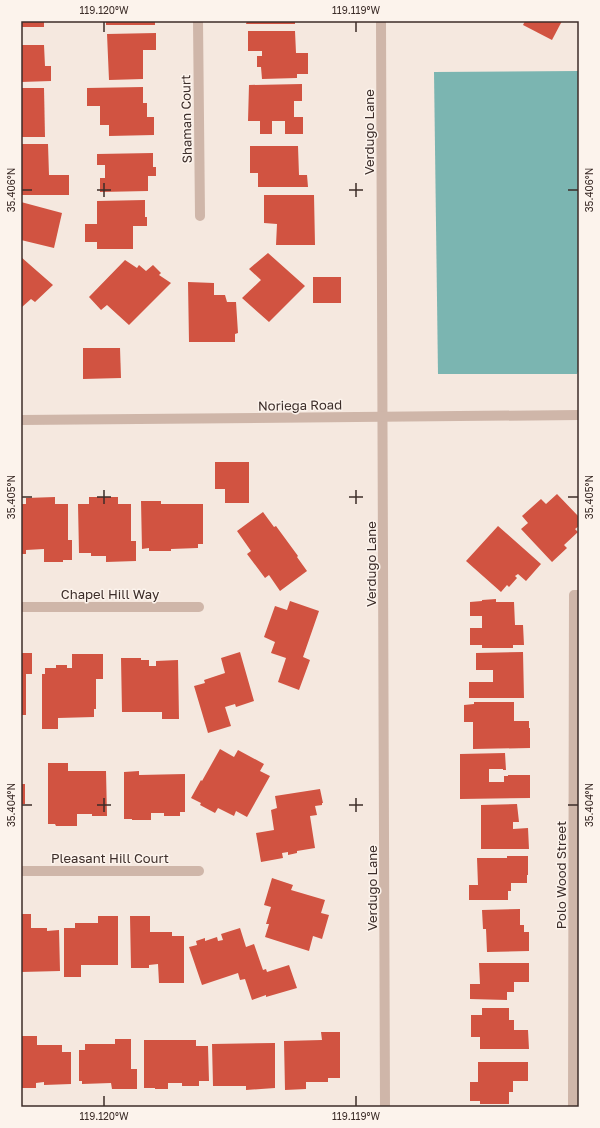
<svg xmlns="http://www.w3.org/2000/svg" width="600" height="1128" font-family="'Golos Text',sans-serif">
<rect width="100%" height="100%" fill="#f5e8df"/>
<polygon fill="#7bb5b1" points="579,71 579,369 577,374 438,374 434,72"/>
<g fill="#d15341">
<rect x="21" y="21" width="23" height="6"/>
<rect x="106" y="21" width="49" height="4"/>
<polygon points="247,21 295,21 295,24 246,24"/>
<polygon points="525,21 562,21 552,40 523,25"/>
<polygon points="248,31 295,31 296,53 308,53 308,74 297,74 297,78 262,79 261,67 257,67 257,56 262,56 262,51 248,51"/>
<polygon points="156,33 156,50 143,50 143,79 109,80 107,34"/>
<polygon points="21,45 44,45 45,66 51,66 51,81 21,82"/>
<polygon points="302,84 302,101 294,101 294,117 303,117 303,134 285,134 285,121 272,121 272,134 260,134 260,121 248,121 249,85"/>
<polygon points="143,87 143,103 147,103 147,117 154,117 154,135 109,136 109,125 100,125 100,106 87,106 87,88"/>
<polygon points="21,88 44,88 45,137 21,137"/>
<polygon points="21,144 48,144 49,175 69,175 69,195 21,195"/>
<polygon points="250,146 298,146 299,175 307,175 308,187 258,187 258,173 250,173"/>
<polygon points="153,153 153,167 156,167 156,176 148,176 148,191 100,192 100,178 105,178 105,165 97,165 97,154"/>
<polygon points="264,195 314,195 315,245 276,245 277,224 264,223"/>
<polygon points="145,200 145,217 147,217 147,226 133,226 133,249 97,249 97,242 85,242 85,224 97,224 97,201"/>
<polygon points="21,202 62,213 54,248 21,240"/>
<polygon points="268,253 305,286 269,322 242,298 261,280 249,269"/>
<polygon points="21,257 53,285 35,302 31,299 22,307 21,306"/>
<polygon points="125,260 137,268 139,265 146,271 153,265 161,273 159,275 171,283 129,325 107,305 101,310 89,297"/>
<rect x="313" y="277" width="28" height="26"/>
<polygon points="188,282 214,283 214,295 225,295 227,302 236,302 238,333 235,334 235,342 189,342"/>
<polygon points="83,348 120,348 121,378 83,379"/>
<polygon points="215,462 249,462 249,503 225,503 225,489 215,489"/>
<polygon points="557,494 579,517 579,526 575,529 578,532 564,545 567,548 552,562 521,529 528,523 522,516 541,499 546,504"/>
<polygon points="55,497 55,504 68,504 68,540 72,540 72,560 63,560 63,562 44,562 44,549 26,550 26,554 21,554 21,504 26,504 26,498"/>
<polygon points="89,497 118,497 118,504 131,504 131,541 136,541 136,561 106,562 106,556 91,556 91,553 79,553 78,504 89,504"/>
<polygon points="141,501 161,501 161,504 203,504 203,544 198,544 198,548 171,549 171,551 149,551 149,548 142,549"/>
<polygon points="263,512 274,527 276,526 298,556 297,557 307,571 280,591 269,575 265,578 247,554 251,551 237,531"/>
<polygon points="498,526 541,564 526,581 518,574 515,576 517,578 509,587 507,585 501,592 466,561"/>
<polygon points="496,599 496,602 514,602 515,625 523,625 524,645 513,645 513,648 482,648 482,645 470,645 470,628 482,628 482,616 470,616 470,602 482,601 482,600"/>
<polygon points="290,601 319,611 303,657 310,660 299,690 278,682 286,658 271,653 275,642 264,637 275,606 287,610"/>
<polygon points="240,652 254,701 236,707 235,704 225,707 231,726 208,733 194,686 205,683 204,680 225,673 221,658"/>
<polygon points="523,652 524,698 469,698 469,682 493,682 493,670 476,670 476,653"/>
<polygon points="21,653 32,653 32,674 26,674 26,715 21,715"/>
<polygon points="72,654 103,654 103,679 96,679 96,709 94,709 94,717 58,718 58,729 42,729 42,674 45,674 45,668 56,668 56,665 67,665 67,668 72,668"/>
<polygon points="121,658 141,658 141,660 149,660 149,666 156,666 156,661 178,660 179,719 162,719 162,712 122,712"/>
<polygon points="474,702 514,702 514,721 529,721 529,728 530,728 530,748 473,749 473,722 464,722 464,705 474,704"/>
<polygon points="220,749 234,757 238,750 264,764 260,771 270,776 247,817 236,811 234,816 218,808 215,813 200,805 201,803 191,798 201,780 202,781"/>
<polygon points="505,753 506,770 503,770 503,769 489,769 489,782 504,782 504,776 508,776 508,775 530,775 530,798 460,799 460,754"/>
<polygon points="48,763 68,763 68,771 106,771 107,816 92,816 92,814 77,814 77,826 56,826 55,824 48,824"/>
<polygon points="139,771 139,775 185,774 185,812 180,812 180,816 164,816 164,813 151,813 151,820 132,820 132,819 124,819 124,772"/>
<rect x="21" y="784" width="4" height="20"/>
<polygon points="320,789 323,803 322,803 322,805 315,806 317,815 310,816 315,848 297,851 297,853 288,855 288,852 282,853 283,858 261,862 256,833 274,830 271,810 277,808 275,796"/>
<polygon points="517,804 519,822 513,822 513,829 528,828 529,849 481,849 481,805"/>
<polygon points="507,856 528,856 528,875 527,875 527,883 511,883 511,891 508,891 508,900 469,900 469,885 478,885 477,858 507,858"/>
<polygon points="272,878 293,885 291,890 325,900 321,913 329,915 322,939 313,936 309,951 265,937 269,924 266,924 271,907 264,905"/>
<polygon points="520,909 520,925 524,925 524,932 529,932 529,951 487,952 486,929 483,929 482,910"/>
<polygon points="21,914 31,914 31,928 47,928 47,931 59,930 60,971 21,972"/>
<polygon points="98,916 118,916 118,965 81,965 81,977 64,977 64,928 75,928 75,923 98,923"/>
<polygon points="130,916 150,916 150,932 172,932 172,936 184,936 184,983 159,983 158,964 149,965 149,968 131,968"/>
<polygon points="240,928 246,947 254,944 263,970 266,969 267,972 289,965 297,988 266,997 266,995 252,1000 245,979 240,980 238,973 202,985 189,947 197,945 196,941 205,938 205,941 217,937 218,941 223,940 221,934"/>
<polygon points="479,963 529,963 529,982 514,982 514,992 507,992 507,1000 470,999 470,984 480,984"/>
<polygon points="482,1008 509,1008 509,1020 514,1020 514,1030 528,1030 529,1049 480,1049 480,1037 471,1037 471,1015 482,1015"/>
<polygon points="321,1032 340,1032 340,1078 328,1078 328,1082 306,1082 306,1089 285,1090 284,1041 322,1040"/>
<polygon points="21,1036 37,1036 37,1045 62,1045 62,1052 71,1052 71,1084 44,1085 44,1082 36,1083 36,1088 21,1088"/>
<polygon points="115,1039 131,1039 131,1069 137,1069 137,1089 112,1089 111,1083 82,1084 82,1081 79,1081 79,1050 85,1050 85,1044 115,1044"/>
<polygon points="144,1040 196,1040 196,1046 208,1046 209,1081 199,1081 199,1086 182,1086 182,1083 168,1083 168,1089 155,1089 155,1088 144,1088"/>
<polygon points="275,1043 275,1088 246,1090 246,1086 213,1086 212,1044"/>
<polygon points="478,1062 528,1062 528,1081 513,1081 513,1092 509,1092 509,1104 480,1104 480,1101 470,1101 470,1082 478,1082"/>
</g>
<g fill="none" stroke-linecap="round" stroke-linejoin="round">
<g stroke="#cfb6a9" stroke-width="10">
<polyline points="198,21 200,216"/>
<polyline points="21,607 199,607"/>
<polyline points="21,871 199,871"/>
<polyline points="573,1107 574,595 579,595"/>
</g>
<g stroke="#cfb6a9" stroke-width="10">
<polyline points="381,21 385,1107"/>
<polyline points="21,420 579,415"/>
</g>
</g>
<path fill="none" stroke="#3c2d29" stroke-width="1.5" d="M 104,22 L 104,32M 356,22 L 356,32M 104,183 L 104,197M 356,183 L 356,197M 22,190 L 32,190M 97,190 L 111,190M 349,190 L 363,190M 568,190 L 578,190M 104,490 L 104,504M 356,490 L 356,504M 22,497 L 32,497M 97,497 L 111,497M 349,497 L 363,497M 568,497 L 578,497M 104,798 L 104,812M 356,798 L 356,812M 22,805 L 32,805M 97,805 L 111,805M 349,805 L 363,805M 568,805 L 578,805M 104,1096 L 104,1106M 356,1096 L 356,1106"/>
<g text-anchor="middle" stroke-width="3" stroke-linejoin="round" paint-order="stroke">
<g font-size="13" fill="#3c2d29" stroke="#fcf3ec">
<text transform="translate(186 119) rotate(-91)" y="5">Shaman Court</text>
<text transform="translate(369 132) rotate(-90)" y="5">Verdugo Lane</text>
<text transform="translate(300 405) rotate(-1)" y="5">Noriega Road</text>
<text transform="translate(371 564) rotate(-90)" y="5">Verdugo Lane</text>
<text x="110" y="599">Chapel Hill Way</text>
<text x="110" y="863">Pleasant Hill Court</text>
<text transform="translate(561 875) rotate(-90)" y="5">Polo Wood Street</text>
<text transform="translate(372 888) rotate(-90)" y="5">Verdugo Lane</text>
</g>
</g>
<rect width="600" height="1128" fill="none" stroke="#fcf3ec" stroke-width="44"/>
<rect x="22" y="22" width="556" height="1084" fill="none" stroke="#3c2d29" stroke-width="1.5"/>
<g font-size="10" text-anchor="middle" fill="#3c2d29">
<text x="104" y="14">119.120°W</text>
<text x="356" y="14">119.119°W</text>
<text transform="translate(11 190) rotate(-90)" y="4">35.406°N</text>
<text transform="translate(589 190) rotate(-90)" y="4">35.406°N</text>
<text transform="translate(11 497) rotate(-90)" y="4">35.405°N</text>
<text transform="translate(589 497) rotate(-90)" y="4">35.405°N</text>
<text transform="translate(11 805) rotate(-90)" y="4">35.404°N</text>
<text transform="translate(589 805) rotate(-90)" y="4">35.404°N</text>
<text x="104" y="1120">119.120°W</text>
<text x="356" y="1120">119.119°W</text>
</g>
</svg>
